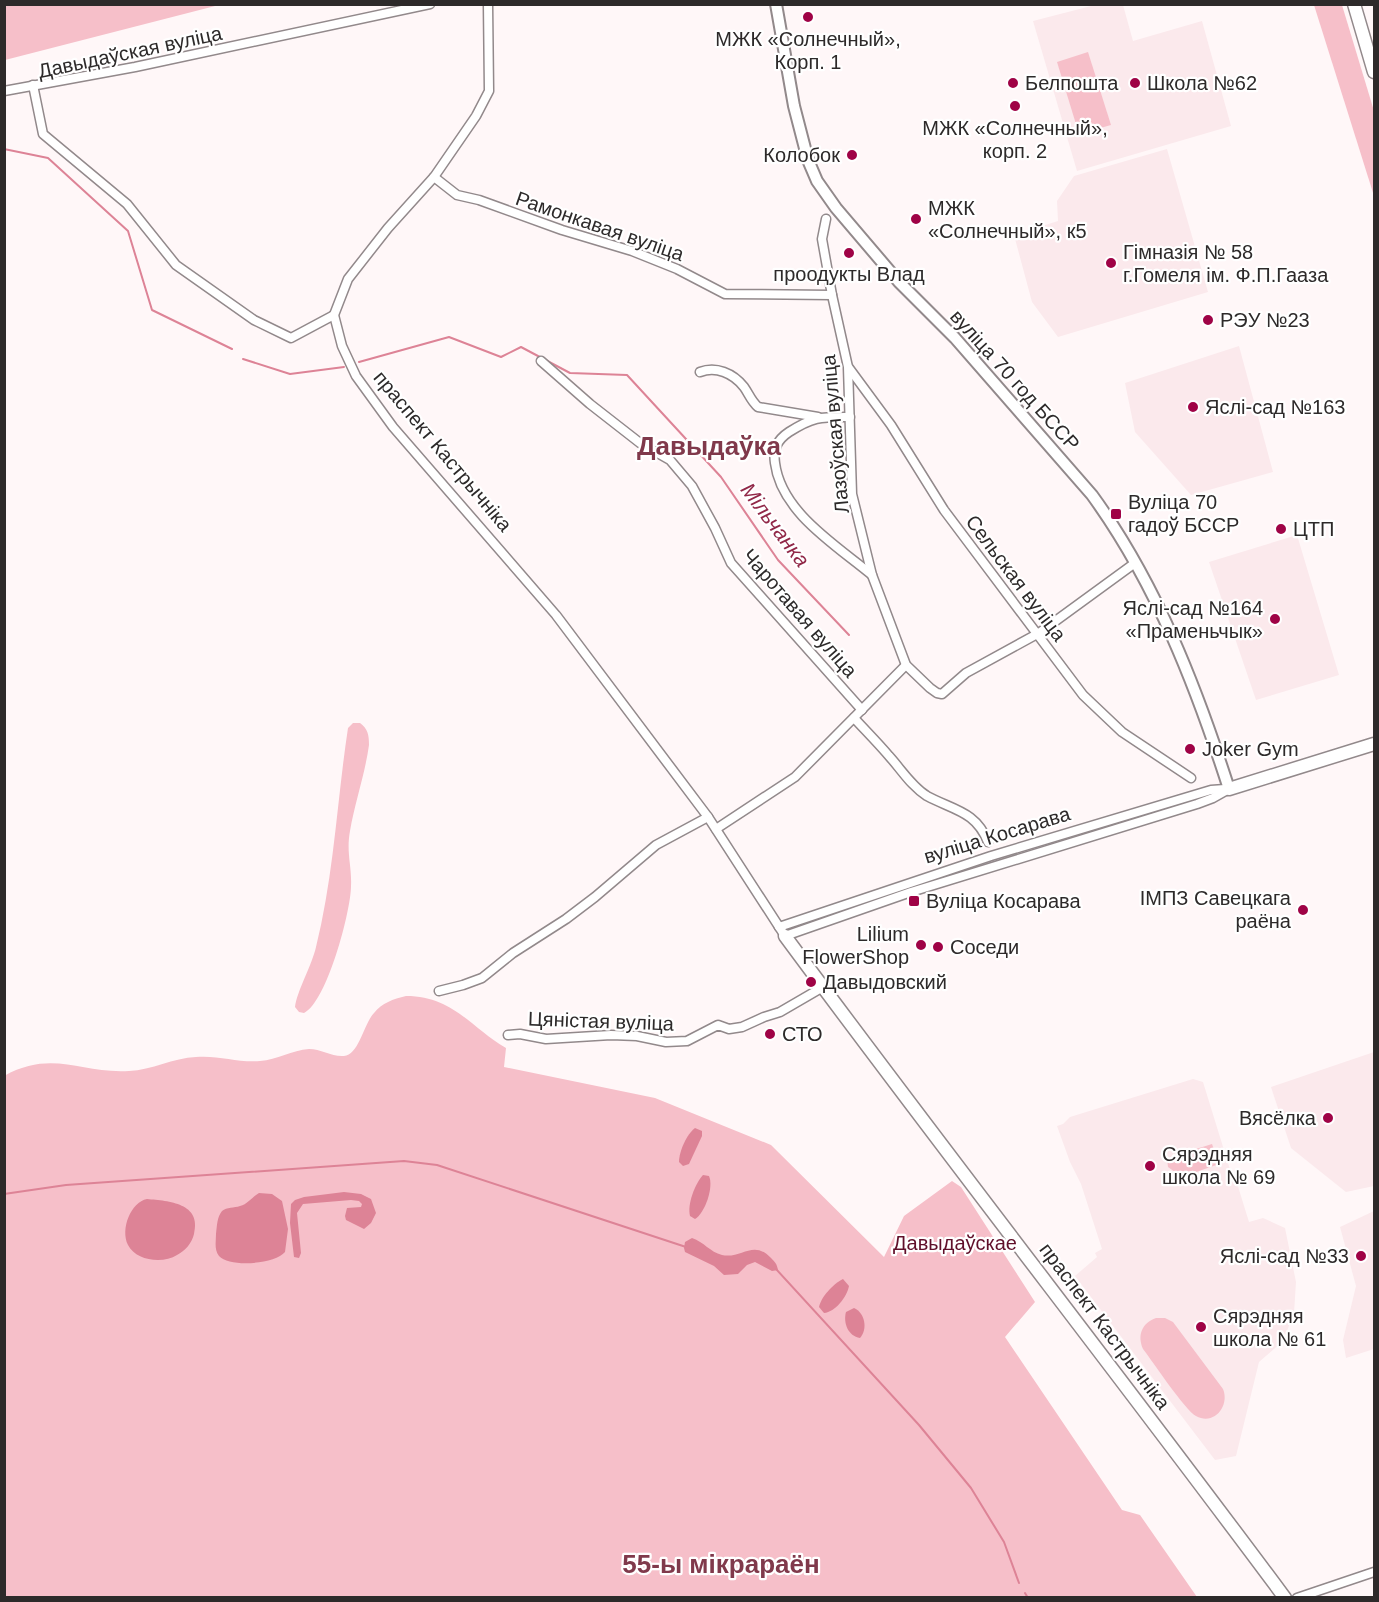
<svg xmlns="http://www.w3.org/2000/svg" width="1379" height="1602" font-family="Helvetica,sans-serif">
<rect width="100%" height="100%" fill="#fff7f8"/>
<g fill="#fbe9ec">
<polygon points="1095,5 1123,5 1133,41 1202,21 1231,126 1077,171 1033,21"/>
<polygon points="1167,149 1208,292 1058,337 1032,302 1014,235 1058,221 1057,201 1074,176"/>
<polygon points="1239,346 1273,472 1191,495 1135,432 1125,383"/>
<polygon points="1297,535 1339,675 1256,700 1209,562"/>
<polygon points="1374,1052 1374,1186 1346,1192 1291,1148 1271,1087"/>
<polygon points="1193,1079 1203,1082 1232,1176 1236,1180 1249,1222 1263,1218 1285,1228 1296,1282 1294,1313 1283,1341 1259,1362 1236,1456 1215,1460 1075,1276 1097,1257 1095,1253 1102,1249 1081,1184 1070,1162 1057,1126 1063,1124 1070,1117"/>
<polygon points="1374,1211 1374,1349 1346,1358 1343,1340 1356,1286 1340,1227"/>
</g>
<g fill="#f6bfc9">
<polygon points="5,4 219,4 219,5 5,60"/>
<polygon points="1314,5 1342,5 1374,111 1374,196"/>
<polygon points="1088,52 1111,125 1079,134 1057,62"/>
<path d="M 353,723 L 360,723 C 368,729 369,735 369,745 C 365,774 355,802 350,831 C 346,853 352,866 351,886 C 351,911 327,1002 304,1013 L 299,1012 L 295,1007 C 297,991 312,965 316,947 C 334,875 337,800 348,728 Z"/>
<path d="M 406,996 C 453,996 470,1027 506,1048 L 504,1067 L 655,1098 L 771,1145 L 884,1257 L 904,1216 L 952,1181 L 961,1187 L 1035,1302 L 1005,1337 L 1122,1510 L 1140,1515 L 1197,1597 L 5,1597 L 4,1076 C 53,1049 81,1074 129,1071 C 152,1070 173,1058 196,1057 C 218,1055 239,1063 260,1061 C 277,1060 292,1050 309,1049 C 321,1049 332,1057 344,1056 C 359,1055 364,1023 374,1013 C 382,1003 393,999 406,996 Z"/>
<polygon points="1212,1144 1219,1164 1182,1177 1168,1167 1167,1158"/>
<path d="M 1156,1318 L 1165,1318 L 1173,1322 L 1223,1389 C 1230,1406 1214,1426 1196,1416 C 1185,1410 1153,1362 1143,1349 C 1137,1335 1142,1323 1156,1318 Z"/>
</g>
<g fill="#dd8396">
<path d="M 695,1128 L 702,1131 L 702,1136 L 689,1164 L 683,1166 L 679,1162 C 679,1151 687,1134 695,1128 Z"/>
<path d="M 703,1175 L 709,1176 C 714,1187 705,1213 695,1219 L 690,1216 C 687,1204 695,1184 703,1175 Z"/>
<polygon points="344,1192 361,1194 371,1199 376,1213 371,1223 364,1229 346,1220 345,1216 347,1208 361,1207 362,1204 359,1201 351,1200 303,1204 297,1213 301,1253 299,1258 294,1257 290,1223 291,1204 295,1200 304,1197"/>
<path d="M 259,1193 L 272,1194 L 282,1201 L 288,1229 L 285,1252 C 275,1264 230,1268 219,1256 C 214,1250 216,1241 216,1234 C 217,1226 217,1217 222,1211 C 227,1207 234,1208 240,1206 C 248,1204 252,1197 259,1193 Z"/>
<path d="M 147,1199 C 169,1201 202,1203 194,1234 C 192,1243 185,1251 177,1255 C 163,1264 136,1261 128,1245 C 120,1229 131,1202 147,1199 Z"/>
<path d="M 692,1238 C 704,1242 710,1252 722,1255 C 742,1259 753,1239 771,1258 C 775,1262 777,1264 778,1270 L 772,1271 L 755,1262 L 747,1265 L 738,1274 L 724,1275 L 714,1266 L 685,1252 L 684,1248 L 685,1242 Z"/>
<path d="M 843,1279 L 849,1286 C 847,1297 835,1312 824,1313 L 819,1307 C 821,1297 833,1284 843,1279 Z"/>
<path d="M 854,1308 C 865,1313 868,1329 860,1338 C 848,1336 843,1323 846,1312 Z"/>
</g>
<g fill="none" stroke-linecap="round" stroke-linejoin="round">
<g stroke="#dd8396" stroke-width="2">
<polyline points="4,149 48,158 128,231 152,310 232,349"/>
<polyline points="243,359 290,374 344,367"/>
<polyline points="359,362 449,337 501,357 521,347 570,373 627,375 721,477 778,560 849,635"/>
<polyline points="4,1194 66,1185 404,1161 437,1165 686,1247"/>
<polyline points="776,1269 919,1425 971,1488 1004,1542 1019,1583"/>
<polyline points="1025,1593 1028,1598"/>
</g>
<defs>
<g id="minor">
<polyline points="488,4 489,91 476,116 434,177 388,228 348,279 334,315 342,346 356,376 393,427 556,615 708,817 785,936 911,892 1197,804 1213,798 1229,789"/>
<polyline points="33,85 43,134 127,204 176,265 254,320 291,338 334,315"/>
<polyline points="4,91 135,67 430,4"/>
<polyline points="434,177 457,195 479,200 562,230 632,251 677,269 725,294 832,295"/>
<polyline points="826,219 822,239 832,295 848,367 852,494 872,575 906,665 930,688 937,693 942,694 966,673 1039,633 1135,563"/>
<polyline points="541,361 590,404 640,443 670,460 692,486 715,528 731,563 862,710"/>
<polyline points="849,368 891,425 944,510 1083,695 1122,732 1191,778"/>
<path d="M 700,372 C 716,366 733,373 744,387 C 749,394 751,401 758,407 L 818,417"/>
<path d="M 850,417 C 821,417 814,416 789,432 C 777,440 773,449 775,463 C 781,512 836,545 872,575"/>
<path d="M 854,718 C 866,731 878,743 889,756 C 901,769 911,786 927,796 C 953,810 976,811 988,842"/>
<polyline points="716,829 795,777 906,665"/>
<polyline points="779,927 991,856 1211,790 1225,789"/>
<polyline points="439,991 463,985 482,978 513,953 566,919 595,897 656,845 708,817"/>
<polyline points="508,1035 520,1034 546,1039 611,1035 637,1036 666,1042 687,1041 718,1025 729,1029 742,1027 764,1017 780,1012 823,987"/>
<polyline points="1297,1598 1374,1572"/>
</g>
<path id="tertiary" d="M 776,4 L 794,106 L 808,160 L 817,181 L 836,208 L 899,282 L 955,338 L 1092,495 C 1156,583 1196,686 1229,789"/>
<g id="secondary">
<polyline points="1229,789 1374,744"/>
<path d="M 785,936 C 949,1158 1120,1376 1285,1598"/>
</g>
<polyline id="primary" points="1354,4 1374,72"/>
</defs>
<use href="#minor" stroke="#92898b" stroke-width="11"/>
<use href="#tertiary" stroke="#92898b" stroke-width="14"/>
<use href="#secondary" stroke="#92898b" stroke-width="15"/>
<use href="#primary" stroke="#92898b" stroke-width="15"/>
<use href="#minor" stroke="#fff" stroke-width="8"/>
<use href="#tertiary" stroke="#fff" stroke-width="10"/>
<use href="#secondary" stroke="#fff" stroke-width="12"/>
<use href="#primary" stroke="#fff" stroke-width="12"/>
</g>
<g fill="#9f0346" stroke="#fff" stroke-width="2">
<circle cx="808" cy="17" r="6"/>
<circle cx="1013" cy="83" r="6"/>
<circle cx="1135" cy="83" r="6"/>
<circle cx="1015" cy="106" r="6"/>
<circle cx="852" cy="155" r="6"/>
<circle cx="916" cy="219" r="6"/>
<circle cx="849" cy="253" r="6"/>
<circle cx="1111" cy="263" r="6"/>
<circle cx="1208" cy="320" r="6"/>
<circle cx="1193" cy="407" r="6"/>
<rect x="1110" y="508" width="12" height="12" rx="3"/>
<circle cx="1281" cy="529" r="6"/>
<circle cx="1275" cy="619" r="6"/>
<circle cx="1190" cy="749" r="6"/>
<rect x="908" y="895" width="12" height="12" rx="3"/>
<circle cx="1303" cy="910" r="6"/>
<circle cx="921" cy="945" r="6"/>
<circle cx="938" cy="947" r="6"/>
<circle cx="811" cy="982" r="6"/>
<circle cx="770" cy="1034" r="6"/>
<circle cx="1328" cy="1118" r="6"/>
<circle cx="1150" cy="1166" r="6"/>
<circle cx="1361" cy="1256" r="6"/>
<circle cx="1201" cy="1327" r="6"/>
</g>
<g text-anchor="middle" stroke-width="4.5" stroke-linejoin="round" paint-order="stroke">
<g font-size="20" fill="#2d2a2a" stroke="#fff" text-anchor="start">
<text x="808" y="46" text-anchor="middle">МЖК «Солнечный»,<tspan x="808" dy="23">Корп. 1</tspan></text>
<text x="1025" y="90">Белпошта</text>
<text x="1147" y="90">Школа №62</text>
<text x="1015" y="135" text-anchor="middle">МЖК «Солнечный»,<tspan x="1015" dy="23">корп. 2</tspan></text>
<text x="840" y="162" text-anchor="end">Колобок</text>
<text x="928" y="215">МЖК<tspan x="928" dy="23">«Солнечный», к5</tspan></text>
<text x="1123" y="259">Гімназія № 58<tspan x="1123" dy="23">г.Гомеля ім. Ф.П.Гааза</tspan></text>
<text x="849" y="281" text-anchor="middle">проодукты Влад</text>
<text x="1220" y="327">РЭУ №23</text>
<text x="1205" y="414">Яслі-сад №163</text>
<text x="1128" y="509">Вуліца 70<tspan x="1128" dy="23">гадоў БССР</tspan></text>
<text x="1293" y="536">ЦТП</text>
<text x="1263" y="615" text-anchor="end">Яслі-сад №164<tspan x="1263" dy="23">«Праменьчык»</tspan></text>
<text x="1202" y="756">Joker Gym</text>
<text x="1291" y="905" text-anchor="end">ІМПЗ Савецкага<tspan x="1291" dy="23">раёна</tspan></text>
<text x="926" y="908">Вуліца Косарава</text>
<text x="909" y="941" text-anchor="end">Lilium<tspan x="909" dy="23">FlowerShop</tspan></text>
<text x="950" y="954">Соседи</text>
<text x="823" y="989">Давыдовский</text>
<text x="782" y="1041">СТО</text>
<text x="1316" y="1125" text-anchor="end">Вясёлка</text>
<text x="1162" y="1161">Сярэдняя<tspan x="1162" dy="23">школа № 69</tspan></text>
<text x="1349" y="1263" text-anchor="end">Яслі-сад №33</text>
<text x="1213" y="1323">Сярэдняя<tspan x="1213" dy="23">школа № 61</tspan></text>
</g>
<g font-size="20" fill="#2d2a2a" stroke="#fff">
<text transform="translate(130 52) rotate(-12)" y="7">Давыдаўская вуліца</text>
<text transform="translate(600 226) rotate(19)" y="7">Рамонкавая вуліца</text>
<text transform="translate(1015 380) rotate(48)" y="7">вуліца 70 год БССР</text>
<text transform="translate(835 434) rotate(-95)" y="7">Лазоўская вуліца</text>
<text transform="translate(443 451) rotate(50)" y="7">праспект Кастрычніка</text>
<text transform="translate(1016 578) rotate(53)" y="7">Сельская вуліца</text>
<text transform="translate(800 613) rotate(49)" y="7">Чаротавая вуліца</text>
<text transform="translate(997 835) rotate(-17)" y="7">вуліца Косарава</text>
<text transform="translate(601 1021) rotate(2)" y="7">Цяністая вуліца</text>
<text transform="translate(1105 1326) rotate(53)" y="7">праспект Кастрычніка</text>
</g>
<g font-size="20" fill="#600f2a" stroke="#fff">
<text x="955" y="1250">Давыдаўскае</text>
</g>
<g font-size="21" font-style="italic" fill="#912848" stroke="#fff">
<text transform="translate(775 525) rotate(53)" y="7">Мільчанка</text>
</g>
<g font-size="26" font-weight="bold" fill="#80394b" stroke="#fff">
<text x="709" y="455">Давыдаўка</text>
<text x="721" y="1573">55-ы мікрараён</text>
</g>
</g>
<rect width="1379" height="1602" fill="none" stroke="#2d2a2a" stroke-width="12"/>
</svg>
